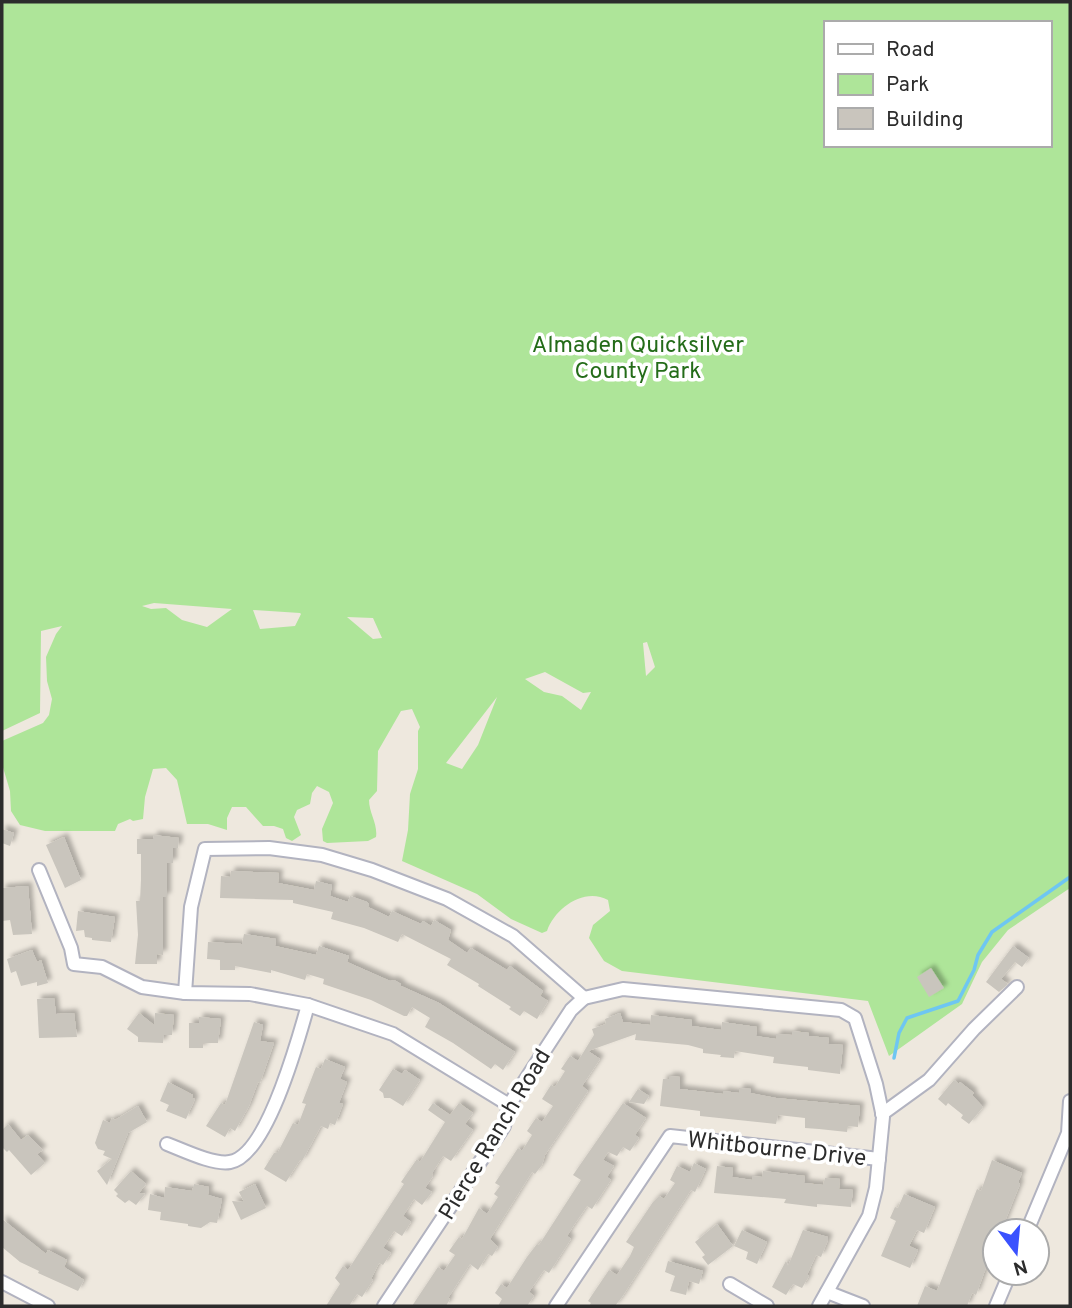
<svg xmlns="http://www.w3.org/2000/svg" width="1072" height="1308" font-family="Overpass,sans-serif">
<defs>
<filter id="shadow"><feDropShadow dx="4" dy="-4" stdDeviation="2" flood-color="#0004"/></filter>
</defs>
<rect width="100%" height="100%" fill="#eee8de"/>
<path fill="#aee599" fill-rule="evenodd" d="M 2,2 L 1070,2 L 1070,888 L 1008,930 L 982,962 L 962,1004 L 889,1056 L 868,1001 L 622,971 L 604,961 L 589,938 L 593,925 L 610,911 L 608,900 C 584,887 555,908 547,931 L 542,933 L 511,919 L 477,894 L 402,861 L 408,830 L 410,794 L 418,769 L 418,731 L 420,727 L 412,709 L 401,711 L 378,751 L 377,791 L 369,800 C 369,813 378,824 376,837 L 368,841 L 327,843 L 323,841 L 322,829 L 333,803 L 329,792 L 317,786 L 312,793 L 310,804 L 297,810 L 294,817 L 301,835 L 292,841 L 286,838 L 283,829 L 274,826 L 263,826 L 246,807 L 232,807 L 227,818 L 227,830 L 208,824 L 187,824 L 177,780 L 166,768 L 153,769 L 145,797 L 143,819 L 133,821 L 130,819 L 118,824 L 115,831 L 45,831 L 20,825 L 11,811 L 10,791 L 2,764 L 2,741 L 43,723 L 49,715 L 52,699 L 47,681 L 46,657 L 56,634 L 62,626 L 41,631 L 40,713 L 2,731 ZM 825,23 L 1049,23 L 1049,145 L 825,145 ZM 154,603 L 232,609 L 207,627 L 182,620 L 166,608 L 151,609 L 142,606 ZM 253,610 L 300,613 L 301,614 L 295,626 L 260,629 ZM 347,617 L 373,618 L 382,638 L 373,639 ZM 647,642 L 655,667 L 646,676 L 643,643 ZM 545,672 L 583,693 L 591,692 L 581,710 L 562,696 L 544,692 L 525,679 ZM 497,697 L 478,745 L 462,769 L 446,763 Z"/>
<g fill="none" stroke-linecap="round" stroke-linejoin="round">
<polyline stroke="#6ec6f2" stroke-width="3.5" points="894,1058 899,1033 907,1018 958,1001 974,970 978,955 992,932 1070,877"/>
</g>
<g fill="#c9c5bd" filter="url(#shadow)">
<polygon points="2,829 14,833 10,846 2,843"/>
<polygon points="153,835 179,838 178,848 173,848 173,863 167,863 167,897 163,897 163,955 157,954 157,964 135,964 138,935 136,901 140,901 141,880 141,854 137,854 137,839 154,839"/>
<polygon points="64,837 81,880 65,888 46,845"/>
<polygon points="231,871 279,873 278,883 314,890 316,881 332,885 330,896 348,902 350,896 367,902 369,904 368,907 389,917 392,911 421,924 423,921 431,926 434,920 451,930 448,940 467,953 471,948 507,970 510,966 543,991 540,996 548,1001 537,1019 524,1011 520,1016 509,1009 511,1007 478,986 479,984 447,965 451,959 402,934 398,942 364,928 331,919 333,912 293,903 293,900 220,898 221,876 230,877"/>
<polygon points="28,886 32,934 13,935 10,920 2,921 2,888"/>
<polygon points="78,911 115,917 111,942 92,940 92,938 85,937 84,930 76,931"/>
<polygon points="244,934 276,939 275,946 316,955 319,946 349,956 347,962 390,981 394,980 401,984 401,986 439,1003 515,1052 503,1070 495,1064 491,1069 453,1043 425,1027 430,1018 412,1007 407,1016 404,1016 371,1000 323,984 324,979 307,974 305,980 271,970 271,973 235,966 235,970 220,970 220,960 207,959 208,942 242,944"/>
<polygon points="1013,946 1029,958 1022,967 1015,962 1001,979 1008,984 999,992 986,982"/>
<polygon points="32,950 37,962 41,960 48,983 37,986 37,982 21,986 16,971 11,973 7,959"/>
<polygon points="931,968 944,988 929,997 917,977"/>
<polygon points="54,998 56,1014 74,1013 77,1037 39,1038 37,999"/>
<polygon points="139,1013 154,1025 155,1013 174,1015 172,1035 164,1035 163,1043 138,1042 138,1037 127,1029"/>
<polygon points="620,1013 623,1022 650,1025 651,1015 692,1020 692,1026 721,1030 722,1022 757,1027 756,1036 776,1039 776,1034 792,1035 792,1031 809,1033 809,1036 829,1038 828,1044 843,1045 840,1074 808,1070 808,1067 773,1063 774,1057 735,1051 734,1058 720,1057 721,1055 703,1053 703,1049 688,1045 635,1040 636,1034 588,1051 600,1059 582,1086 588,1091 545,1155 542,1165 535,1174 532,1172 490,1239 498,1247 492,1256 488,1254 478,1270 470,1264 448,1298 450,1299 446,1306 412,1306 438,1267 444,1271 455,1255 449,1251 459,1237 462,1239 479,1208 487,1214 498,1197 494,1194 500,1186 495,1183 518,1148 522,1151 532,1135 527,1131 536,1118 542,1122 553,1106 542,1099 551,1085 555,1087 565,1071 561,1069 570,1056 578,1061 594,1035 592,1029 606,1024 605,1019"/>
<polygon points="199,1017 221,1019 218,1043 203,1043 203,1048 189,1048 189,1023 199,1023"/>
<polygon points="254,1022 263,1025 260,1041 274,1043 260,1083 258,1082 249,1106 235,1131 230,1128 225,1137 206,1126 221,1103 225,1105"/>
<polygon points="325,1059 345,1067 340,1079 347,1082 339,1103 343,1104 335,1125 330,1123 328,1129 321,1126 302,1161 300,1160 286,1182 264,1169 274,1153 278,1152 293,1123 298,1125 306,1104 302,1103 316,1067 321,1069"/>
<polygon points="393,1069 402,1074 405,1070 420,1080 403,1106 390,1098 384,1098 383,1093 379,1090"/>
<polygon points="669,1076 680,1077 680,1089 723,1094 723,1091 739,1093 739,1088 751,1089 750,1093 776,1098 860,1106 858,1127 848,1126 847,1132 819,1129 805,1128 805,1118 778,1115 776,1124 700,1116 700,1111 660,1106 663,1079 669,1079"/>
<polygon points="954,1080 959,1084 960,1082 974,1093 972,1095 983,1107 969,1124 961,1118 963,1115 948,1103 946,1106 938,1099"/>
<polygon points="168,1082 193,1095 192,1098 195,1099 186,1119 166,1111 169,1105 160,1101"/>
<polygon points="638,1089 649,1096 644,1104 629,1102"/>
<polygon points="433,1103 450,1115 459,1103 473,1113 465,1124 473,1130 451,1161 443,1156 432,1173 433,1176 425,1188 432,1192 422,1205 414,1199 403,1216 411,1222 402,1236 394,1231 383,1248 391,1253 383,1265 379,1263 371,1279 373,1280 362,1297 357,1294 349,1306 326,1306 340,1284 335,1278 343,1266 348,1270 404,1184 401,1182 417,1159 420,1162 445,1122 428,1110"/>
<polygon points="623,1103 646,1118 635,1135 639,1138 630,1151 623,1147 617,1156 608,1152 603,1160 614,1166 607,1177 611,1180 592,1209 587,1206 574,1225 567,1236 571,1239 549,1273 544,1270 529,1292 534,1296 527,1306 498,1306 502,1299 495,1293 501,1284 507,1288 527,1257 537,1244 539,1245 581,1180 573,1175"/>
<polygon points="138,1106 147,1122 128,1133 107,1185 97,1171 112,1159 103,1155 105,1151 98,1149 95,1143 103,1120 110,1123 112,1118 115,1120"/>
<polygon points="8,1124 21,1140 28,1135 43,1150 37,1154 45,1163 31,1175 9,1150 7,1152 2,1147 2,1130"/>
<polygon points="992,1160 1022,1173 1018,1182 1020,1184 1001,1231 995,1231 995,1243 976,1295 972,1293 967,1306 917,1306 925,1286 937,1291 977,1189 981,1191"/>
<polygon points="694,1163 706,1169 695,1192 691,1190 622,1297 615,1306 589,1306 591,1303 588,1301 609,1270 617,1275 630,1256 634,1247 626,1242 653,1202 659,1196 664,1199 675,1183 670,1180 677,1166 690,1172"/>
<polygon points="717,1166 733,1168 732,1177 752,1180 752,1176 762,1177 763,1171 805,1176 804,1183 823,1185 825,1178 840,1179 839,1189 853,1190 851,1207 817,1204 817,1207 784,1203 786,1199 714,1193"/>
<polygon points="131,1171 146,1184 139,1193 145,1194 136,1205 129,1200 125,1203 116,1196 118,1194 114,1190"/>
<polygon points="194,1184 209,1187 208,1195 222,1199 217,1223 210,1222 201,1228 188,1226 188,1224 160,1220 161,1212 148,1210 150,1194 164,1198 165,1187 192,1191"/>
<polygon points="255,1184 266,1208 241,1220 232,1201 244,1202 239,1192"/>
<polygon points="904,1194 935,1207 924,1233 917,1230 909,1246 918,1250 910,1268 881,1256 896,1221 890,1218 895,1207 898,1208"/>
<polygon points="2,1219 46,1254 48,1250 67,1260 64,1267 84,1280 78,1291 38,1273 39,1271 20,1262 2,1247"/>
<polygon points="717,1224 733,1246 708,1265 702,1257 705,1255 695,1242"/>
<polygon points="742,1230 767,1242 757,1264 746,1259 748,1252 734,1246"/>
<polygon points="803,1230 828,1237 828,1240 821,1257 816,1255 807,1275 809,1276 802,1288 793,1284 786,1295 772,1287 786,1261 788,1266"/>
<polygon points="668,1261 703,1271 699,1284 689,1281 686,1295 670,1291 675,1276 665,1272"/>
</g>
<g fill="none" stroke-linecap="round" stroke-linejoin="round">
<defs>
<g id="minor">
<polyline points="39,870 71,948 74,964 102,967 142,987 185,993 250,994 308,1005 393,1034 509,1105"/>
<polyline points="185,993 191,907 205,849 269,848 322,855 372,870 447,899 513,936 584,998 623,989 841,1010 855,1018 876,1084 883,1117 876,1188 869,1216 819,1306"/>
<polyline points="882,1114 929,1080 974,1029 1017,987"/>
<path d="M 167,1144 C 183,1150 213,1165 230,1162 C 267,1156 299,1037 308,1005"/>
<polyline points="1027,1231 1068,1133 1070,1101"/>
<polyline points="2,1282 48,1306"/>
<polyline points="730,1284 767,1306"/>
<polyline points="827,1292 863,1306"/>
<polyline points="384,1306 504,1126 509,1105 571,1010 584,998"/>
<polyline points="556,1306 670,1136 879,1159"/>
<polyline points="996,1306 1010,1273"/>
</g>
</defs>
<use href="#minor" stroke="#b2b3c0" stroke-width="16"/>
<use href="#minor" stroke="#fff" stroke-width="12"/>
</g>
<g text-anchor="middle" stroke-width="7" stroke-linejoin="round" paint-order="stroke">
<g font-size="23" fill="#246c19" stroke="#fff">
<text x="638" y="352">Almaden Quicksilver<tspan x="638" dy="26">County Park</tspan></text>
</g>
<g font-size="23" fill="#2c2c2c" stroke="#fff">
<text transform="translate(494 1134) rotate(-59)" y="8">Pierce Ranch Road</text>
<text transform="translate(777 1148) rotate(6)" y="8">Whitbourne Drive</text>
</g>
</g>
<rect width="1072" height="1308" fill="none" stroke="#2c2c2c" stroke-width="7"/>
<rect x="824" y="21" width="228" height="126" fill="#ffffff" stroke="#ababab" stroke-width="2"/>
<rect x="838" y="44" width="35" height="10" fill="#ffffff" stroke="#ababab" stroke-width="2"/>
<text x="886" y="56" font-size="21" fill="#2c2c2c">Road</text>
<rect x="838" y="74" width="35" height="21" fill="#aee599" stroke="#ababab" stroke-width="2"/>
<text x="886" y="91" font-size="21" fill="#2c2c2c">Park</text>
<rect x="838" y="108" width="35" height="21" fill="#c9c5bd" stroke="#ababab" stroke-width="2"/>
<text x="886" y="126" font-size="21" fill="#2c2c2c">Building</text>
<g transform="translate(1016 1252) rotate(164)"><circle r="33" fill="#ffffff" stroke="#ababab" stroke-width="2"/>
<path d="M0-5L12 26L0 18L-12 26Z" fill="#3a51fe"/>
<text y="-10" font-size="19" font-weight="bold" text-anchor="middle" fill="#2c2c2c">N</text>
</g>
</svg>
